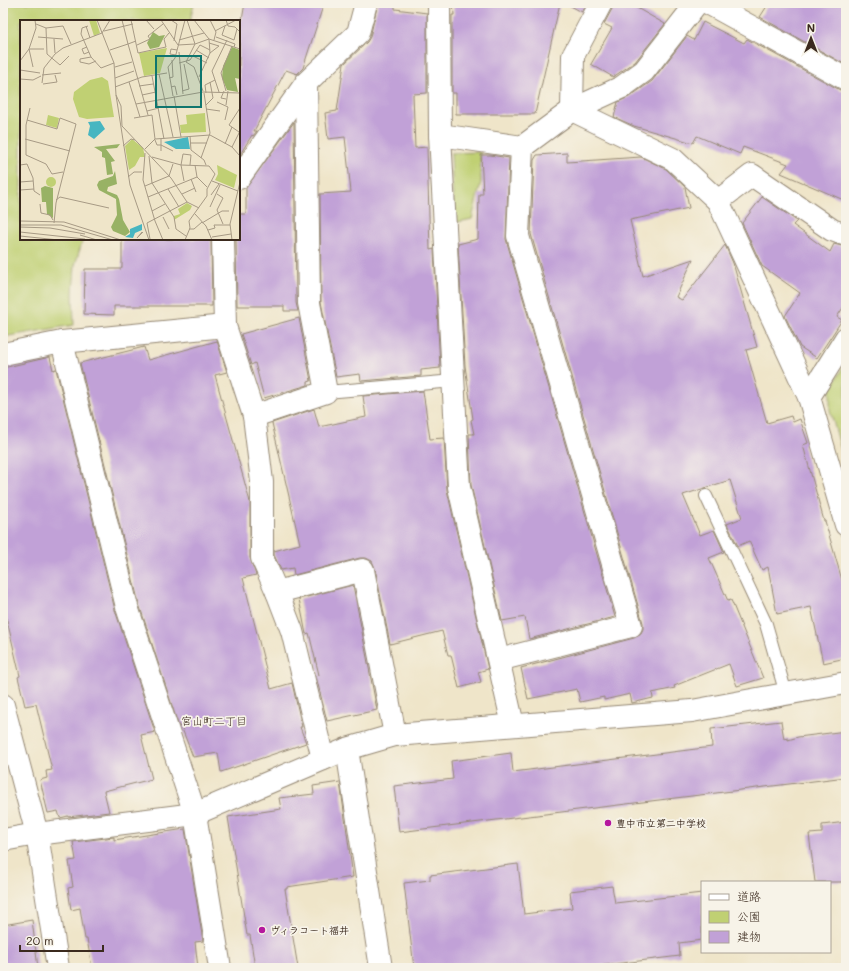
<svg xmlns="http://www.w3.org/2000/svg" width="849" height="971" font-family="Mali,'Klee One',sans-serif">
<rect width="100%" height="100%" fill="#f7f3e8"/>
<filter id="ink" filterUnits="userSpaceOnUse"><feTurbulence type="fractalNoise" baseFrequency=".025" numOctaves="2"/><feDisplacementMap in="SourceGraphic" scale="8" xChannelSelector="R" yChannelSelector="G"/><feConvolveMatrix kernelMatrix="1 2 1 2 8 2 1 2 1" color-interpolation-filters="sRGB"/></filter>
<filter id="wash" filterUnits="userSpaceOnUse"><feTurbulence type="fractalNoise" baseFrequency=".012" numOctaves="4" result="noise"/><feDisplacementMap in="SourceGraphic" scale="16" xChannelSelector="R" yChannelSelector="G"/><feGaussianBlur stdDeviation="0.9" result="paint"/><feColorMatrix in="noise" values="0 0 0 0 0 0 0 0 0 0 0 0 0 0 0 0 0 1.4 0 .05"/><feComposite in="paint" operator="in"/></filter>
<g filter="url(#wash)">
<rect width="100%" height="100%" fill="#efe5c9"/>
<g fill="#c0d073" stroke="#7e7d48">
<polygon points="3,3 194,3 190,21 21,21 21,239 85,239 82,242 75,265 73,294 74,325 3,337"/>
<polygon points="480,152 481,182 472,219 454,223 451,153"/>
<polygon points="846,362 846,467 830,410 830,390"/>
</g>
<g id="blocks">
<g fill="#c1a1d7">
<polygon points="245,3 324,3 303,68 297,74 286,70 254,131 257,131 253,136 252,135 239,156 239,19 242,20"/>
<polygon points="378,3 395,3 395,9 427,13 427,93 413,94 415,148 427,147 430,250 434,249 440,368 421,370 421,376 361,381 360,374 336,377 321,302 320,194 351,192 345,137 328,139 325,113 337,111 344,64 367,42 370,37"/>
<polygon points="453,3 560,3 535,114 456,114 456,93 452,93 452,15 454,15"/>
<polygon points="565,3 587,3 582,12"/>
<polygon points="613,3 628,3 665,24 635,62 613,77 591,64 612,28 604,24 612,9"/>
<polygon points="769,3 846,3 846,65 760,17"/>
<polygon points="703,22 744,43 747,39 840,90 846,91 846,201 781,173 788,164 743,147 740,154 697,136 693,143 634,126 614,117 618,102 629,97 652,81 687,36 694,40"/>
<polygon points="294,122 296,303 298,311 284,311 284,306 237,306 236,239 239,239 239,214 246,214 246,188"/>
<polygon points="567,153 567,162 641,157 666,169 685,187 689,208 630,220 643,276 693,259 676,297 682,300 725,245 733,263 757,347 746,350 767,423 791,416 793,422 800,419 808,443 803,445 824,521 825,521 846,594 846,658 823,663 811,607 777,614 768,567 762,570 749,541 738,546 727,524 742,518 730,480 683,495 700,535 714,530 724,552 709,558 728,601 731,600 763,678 737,686 729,664 674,686 675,688 652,693 653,698 632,703 630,694 604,700 604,697 580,702 577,689 528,699 521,668 634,638 640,635 643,629 643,623 531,234 534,160 537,155"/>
<polygon points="481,155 490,155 509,158 506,239 615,617 529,639 525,617 502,621 471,485 469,434 474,434 471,420 473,419 465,366 458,244 478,239 479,194 483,194"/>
<polygon points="762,197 797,221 793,225 830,252 834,244 846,247 846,303 837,317 842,320 817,358 800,347 785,316 800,293 762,266 742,223"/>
<polygon points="122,239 211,239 212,306 114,306 114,315 84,314 85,269 121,269 122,267"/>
<polygon points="299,318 311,381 308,382 308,385 264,398 255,363 251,365 241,334"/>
<polygon points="217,341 227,372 215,375 250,502 250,558 256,575 243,578 271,689 292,683 302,727 300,727 306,743 221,772 218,753 193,757 181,726 179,727 139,604 80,363 144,347 148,360"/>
<polygon points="50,357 53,370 56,369 115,610 155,732 141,735 152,779 104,791 109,812 68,817 68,816 60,818 58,811 48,813 40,780 47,778 46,771 52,770 36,704 25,706 18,677 20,676 3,603 3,368"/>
<polygon points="423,391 430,439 444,438 447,490 488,669 478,672 481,682 459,688 451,655 448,655 442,631 390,644 375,568 372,561 366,558 360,558 294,575 293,568 281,570 274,555 274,551 300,544 272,423 314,409 319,427 366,417 363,396"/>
<polygon points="353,585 377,710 327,721 316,676 319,675 309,633 306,634 299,599"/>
<polygon points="781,721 784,739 788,738 788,740 798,737 846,731 846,777 399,832 394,786 453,779 451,761 511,753 513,772 712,747 711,729"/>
<polygon points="340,782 353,877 287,887 287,889 285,889 298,968 255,968 250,935 247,935 228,817 281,809 279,798 314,794 313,786"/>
<polygon points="846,822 846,882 815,882 809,834 822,833 822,825"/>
<polygon points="185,829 203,941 195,942 198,968 92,968 87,939 85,939 80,908 71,910 68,888 73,887 69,861 76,860 73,842 114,837 114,840"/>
<polygon points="518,864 524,914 572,908 570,891 612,886 615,903 702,893 702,940 679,943 680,956 581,968 414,968 404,883 430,880 430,875"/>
<polygon points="32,920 38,968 3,968 3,925"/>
</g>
</g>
</g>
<g filter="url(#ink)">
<use href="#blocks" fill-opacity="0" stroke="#958874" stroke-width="1"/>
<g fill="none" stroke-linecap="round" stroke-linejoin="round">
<defs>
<g id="service">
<polyline points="326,392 454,381"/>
<polyline points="706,496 766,624 786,694"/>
</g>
<g id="minor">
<polyline points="439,3 440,135 459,487 513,725"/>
<polyline points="601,3 573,56 572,110 673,159 718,201 809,397 846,525"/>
<polyline points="708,3 846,79"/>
<polyline points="440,135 522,147 572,110 622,87 644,71 697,3"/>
<polyline points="239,178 306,83 358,33 366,3"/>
<polyline points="718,201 752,175 832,230 846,235"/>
<polyline points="223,239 225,326 254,416 262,482 262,558 277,592 292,631 323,759"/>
<polyline points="62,342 127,607 195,814 220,968"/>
<polyline points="3,354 62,342 225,326"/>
<polyline points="809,397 846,338"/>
<polyline points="254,416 326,392 309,303 306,83"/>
<polyline points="277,592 363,570 395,735"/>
<polyline points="499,660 631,626 518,236 522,147"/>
<polyline points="3,705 37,834 58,968"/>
<polyline points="347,749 381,968"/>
<polyline points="3,840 37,834 195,814 347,749 395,735 692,711 846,683"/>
</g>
</defs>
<use href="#service" stroke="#958874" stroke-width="14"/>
<use href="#minor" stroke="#958874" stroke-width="24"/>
<use href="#service" stroke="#fff" stroke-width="12"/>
<use href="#minor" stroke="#fff" stroke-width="22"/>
</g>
</g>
<g fill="#b5179e" stroke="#f7f3e8" stroke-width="1.5">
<circle cx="608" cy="823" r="4"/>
<circle cx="262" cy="930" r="4"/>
</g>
<g text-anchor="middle" stroke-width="3.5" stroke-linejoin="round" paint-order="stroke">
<g font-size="10" font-weight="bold" fill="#3b2a1e" stroke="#f7f3e8" text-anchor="start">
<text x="616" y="827">豊中市立第二中学校</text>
<text x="270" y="934">ヴィラコート福井</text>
</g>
<g font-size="11" fill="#3b2a1e" stroke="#f7f3e8">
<text x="214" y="725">宮山町二丁目</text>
</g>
</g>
<g transform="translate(20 20)">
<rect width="220" height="220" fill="#efe5c9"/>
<path d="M 69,0 L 76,0 L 80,13 L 74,16 ZM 147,28 L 140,53 L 124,56 L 119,33 ZM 82,57 L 88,61 L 94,97 L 67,99 L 59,97 L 53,79 L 54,72 L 70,60 ZM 185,93 L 186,112 L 161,113 L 160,105 L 167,104 L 166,95 ZM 28,95 L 39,98 L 37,108 L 26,105 ZM 112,119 L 123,128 L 125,137 L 120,137 L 115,146 L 109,150 L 105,126 ZM 197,145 L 217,155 L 214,168 L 195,160 L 198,154 ZM26 162a5 5 0 1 1 10 0a5 5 0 1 1-10 0ZM 167,183 L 172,186 L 170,190 L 154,200 L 154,196 L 160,194 L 158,189 Z" fill="#c0d073"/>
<path d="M 133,12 L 139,16 L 145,15 L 139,27 L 130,29 L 127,23 ZM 212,27 L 220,30 L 220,59 L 215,58 L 218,72 L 207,70 L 202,58 L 203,46 ZM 100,124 L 97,128 L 86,129 L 95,141 L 91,142 L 93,154 L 87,155 L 85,138 L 82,137 L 82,132 L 74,127 ZM 95,151 L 97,164 L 88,167 L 87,171 L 97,175 L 99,179 L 103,200 L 110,212 L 105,216 L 93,211 L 91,207 L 97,195 L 96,179 L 79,170 L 77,165 L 79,161 L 93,156 ZM 25,166 L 33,168 L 33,198 L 27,194 L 26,182 L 22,182 L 21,168 Z" fill="#98b265"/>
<path d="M 80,101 L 85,109 L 74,119 L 68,115 L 70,106 L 68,102 ZM 168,117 L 170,129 L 156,129 L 144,122 ZM 122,204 L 122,210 L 115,213 L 113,218 L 105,217 L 110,214 L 110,209 Z" fill="#47b6c1"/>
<path fill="none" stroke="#a79a85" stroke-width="1" d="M 77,0 L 94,43 L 96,75 L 110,165 L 129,220M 111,0 L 118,33 L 146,27 L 144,19 L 149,13M 126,0 L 134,9M 141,0 L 158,25M 151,0 L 157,4 L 154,21M 167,0 L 175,24 L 166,42 L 174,47 L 183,71M 174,0 L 189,19M 190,0 L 196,12 L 194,20M 206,0 L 208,6 L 215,7 L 220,12M 16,4 L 26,8 L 43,6 L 51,24M 66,6 L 70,18M 68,6 L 62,8 L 61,14 L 71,37 L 81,48 L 94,43M 205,6 L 202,15 L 214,20 L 217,9M 26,8 L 27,34 L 40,45 L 49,36M 84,11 L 113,4M 195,11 L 216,0M 18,17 L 43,19M 196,17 L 215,24 L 214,27M 34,19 L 35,33M 159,20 L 184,13M 116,21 L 108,24 L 128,95M 189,23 L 199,26 L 190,33M 117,25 L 130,19 L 128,16 L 143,4M 158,25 L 175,24 L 189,19 L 220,29M 67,27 L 62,29 L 64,34 L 69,32M 90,30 L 108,24 L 102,0M 176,30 L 189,38M 159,32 L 163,74M 156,35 L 150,34 L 151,29 L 157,30M 173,36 L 187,43M 71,37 L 60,39 L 60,42 L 69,44 L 76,41M 0,41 L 9,29 L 16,8 L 15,0M 159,43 L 170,40 L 180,25 L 190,30M 13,47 L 9,29 L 24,29M 95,47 L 112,42M 0,50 L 20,53M 139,54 L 153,117M 22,55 L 41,53M 132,56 L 144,119M 179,57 L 190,33 L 189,19M 95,58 L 114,51M 149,58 L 153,57 L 152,40M 0,59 L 13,60 L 21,56M 109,62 L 120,97M 22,63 L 24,48 L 35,34 L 43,28 L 82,13 L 90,0M 23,64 L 37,62 L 35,55M 119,66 L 133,64M 95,67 L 122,57 L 147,53M 151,67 L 155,66 L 157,75M 162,71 L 169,69 L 164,44M 204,71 L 201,78 L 206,79M 206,71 L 201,53 L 212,26M 199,72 L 192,51 L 207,20M 186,73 L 185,65 L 195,60M 96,75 L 101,86 L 102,106 L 151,158 L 167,182 L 179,188M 122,75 L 136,72M 153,76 L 148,47 L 155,38 L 165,0M 154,76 L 161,117M 197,82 L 208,87 L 205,100M 116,84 L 183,72 L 220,73M 186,85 L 193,78 L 190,62M 206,85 L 208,71M 10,88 L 6,105 L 6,135 L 26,144 L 32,154 L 43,152M 186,89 L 200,91M 127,91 L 139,88M 114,98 L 132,95 L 135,119M 7,100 L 37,109 L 40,98 L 56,104 L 36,183 L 34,203M 209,105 L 220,88M 209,105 L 219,112M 170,116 L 171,130 L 184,140 L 186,145M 5,119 L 50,131M 141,119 L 141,125 L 153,131M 135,120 L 137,125 L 141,125 L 141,131M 170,123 L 187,123M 205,124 L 212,107M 103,126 L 111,119 L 115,120M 212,127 L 220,111M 125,129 L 135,119 L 190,115 L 212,127 L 220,136M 125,133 L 123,160 L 135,201 L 143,220M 129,136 L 132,163 L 154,197 L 156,209 L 166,216M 132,137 L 161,145 L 189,146 L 195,154 L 187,169 L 187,176 L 169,201 L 170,208 L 165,220M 181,138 L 190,113 L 184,73M 0,145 L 7,144 L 13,158 L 14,171 L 20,175M 175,145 L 177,157 L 187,167M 108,157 L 114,152 L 122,152M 171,159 L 176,172M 164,161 L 161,145 L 163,134 L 171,135 L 170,145M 192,161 L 218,171M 0,162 L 13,161M 125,166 L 149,156 L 153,144M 148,169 L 159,187M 0,170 L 14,169M 162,174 L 175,168M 197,174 L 203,178 L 197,190 L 203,204M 191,175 L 199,164M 128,177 L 177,157M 36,180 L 40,177 L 89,188M 20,184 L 21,193 L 30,195 L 33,200M 190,187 L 200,165M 132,191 L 145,184M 175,194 L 186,206 L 192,220M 143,197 L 149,209M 0,201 L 44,202 L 101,220M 182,203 L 202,191 L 209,191M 0,205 L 41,205 L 93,220M 0,207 L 30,208 L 65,214M 169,209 L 174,209 L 182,202M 188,210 L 195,208 L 194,205 L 210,205M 0,212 L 65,219M 122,212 L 117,218 L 123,212M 60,215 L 77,220M 0,216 L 39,220M 192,217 L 211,214M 130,219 L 127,203 L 167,182M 212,220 L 210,204 L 220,162"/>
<path fill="#0f766e" fill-opacity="0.15" stroke="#0f766e" stroke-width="2" d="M 136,36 L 181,36 L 181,87 L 136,87 Z"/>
<rect width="220" height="220" fill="none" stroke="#3b2a1e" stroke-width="2"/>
</g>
<rect width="849" height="971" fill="none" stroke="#f7f3e8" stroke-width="16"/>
<rect x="701" y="881" width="130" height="72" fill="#f7f3e8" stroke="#aca397"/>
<rect x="709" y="894" width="20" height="6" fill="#ffffff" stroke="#aca397"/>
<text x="737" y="901" font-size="12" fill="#3b2a1e">道路</text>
<rect x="709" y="911" width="20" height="12" fill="#c0d073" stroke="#aca397"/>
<text x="737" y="921" font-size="12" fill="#3b2a1e">公園</text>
<rect x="709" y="931" width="20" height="12" fill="#c1a1d7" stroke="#aca397"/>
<text x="737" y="941" font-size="12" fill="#3b2a1e">建物</text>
<g transform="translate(811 38)" stroke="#f7f3e8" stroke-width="3" paint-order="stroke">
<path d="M0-3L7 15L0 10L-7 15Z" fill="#3b2a1e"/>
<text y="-6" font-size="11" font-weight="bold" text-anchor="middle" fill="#3b2a1e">N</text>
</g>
<path d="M20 945v6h83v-6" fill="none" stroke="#3b2a1e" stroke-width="2"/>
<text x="26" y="945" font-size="12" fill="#3b2a1e" stroke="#f7f3e8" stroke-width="3" paint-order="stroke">20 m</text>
</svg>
